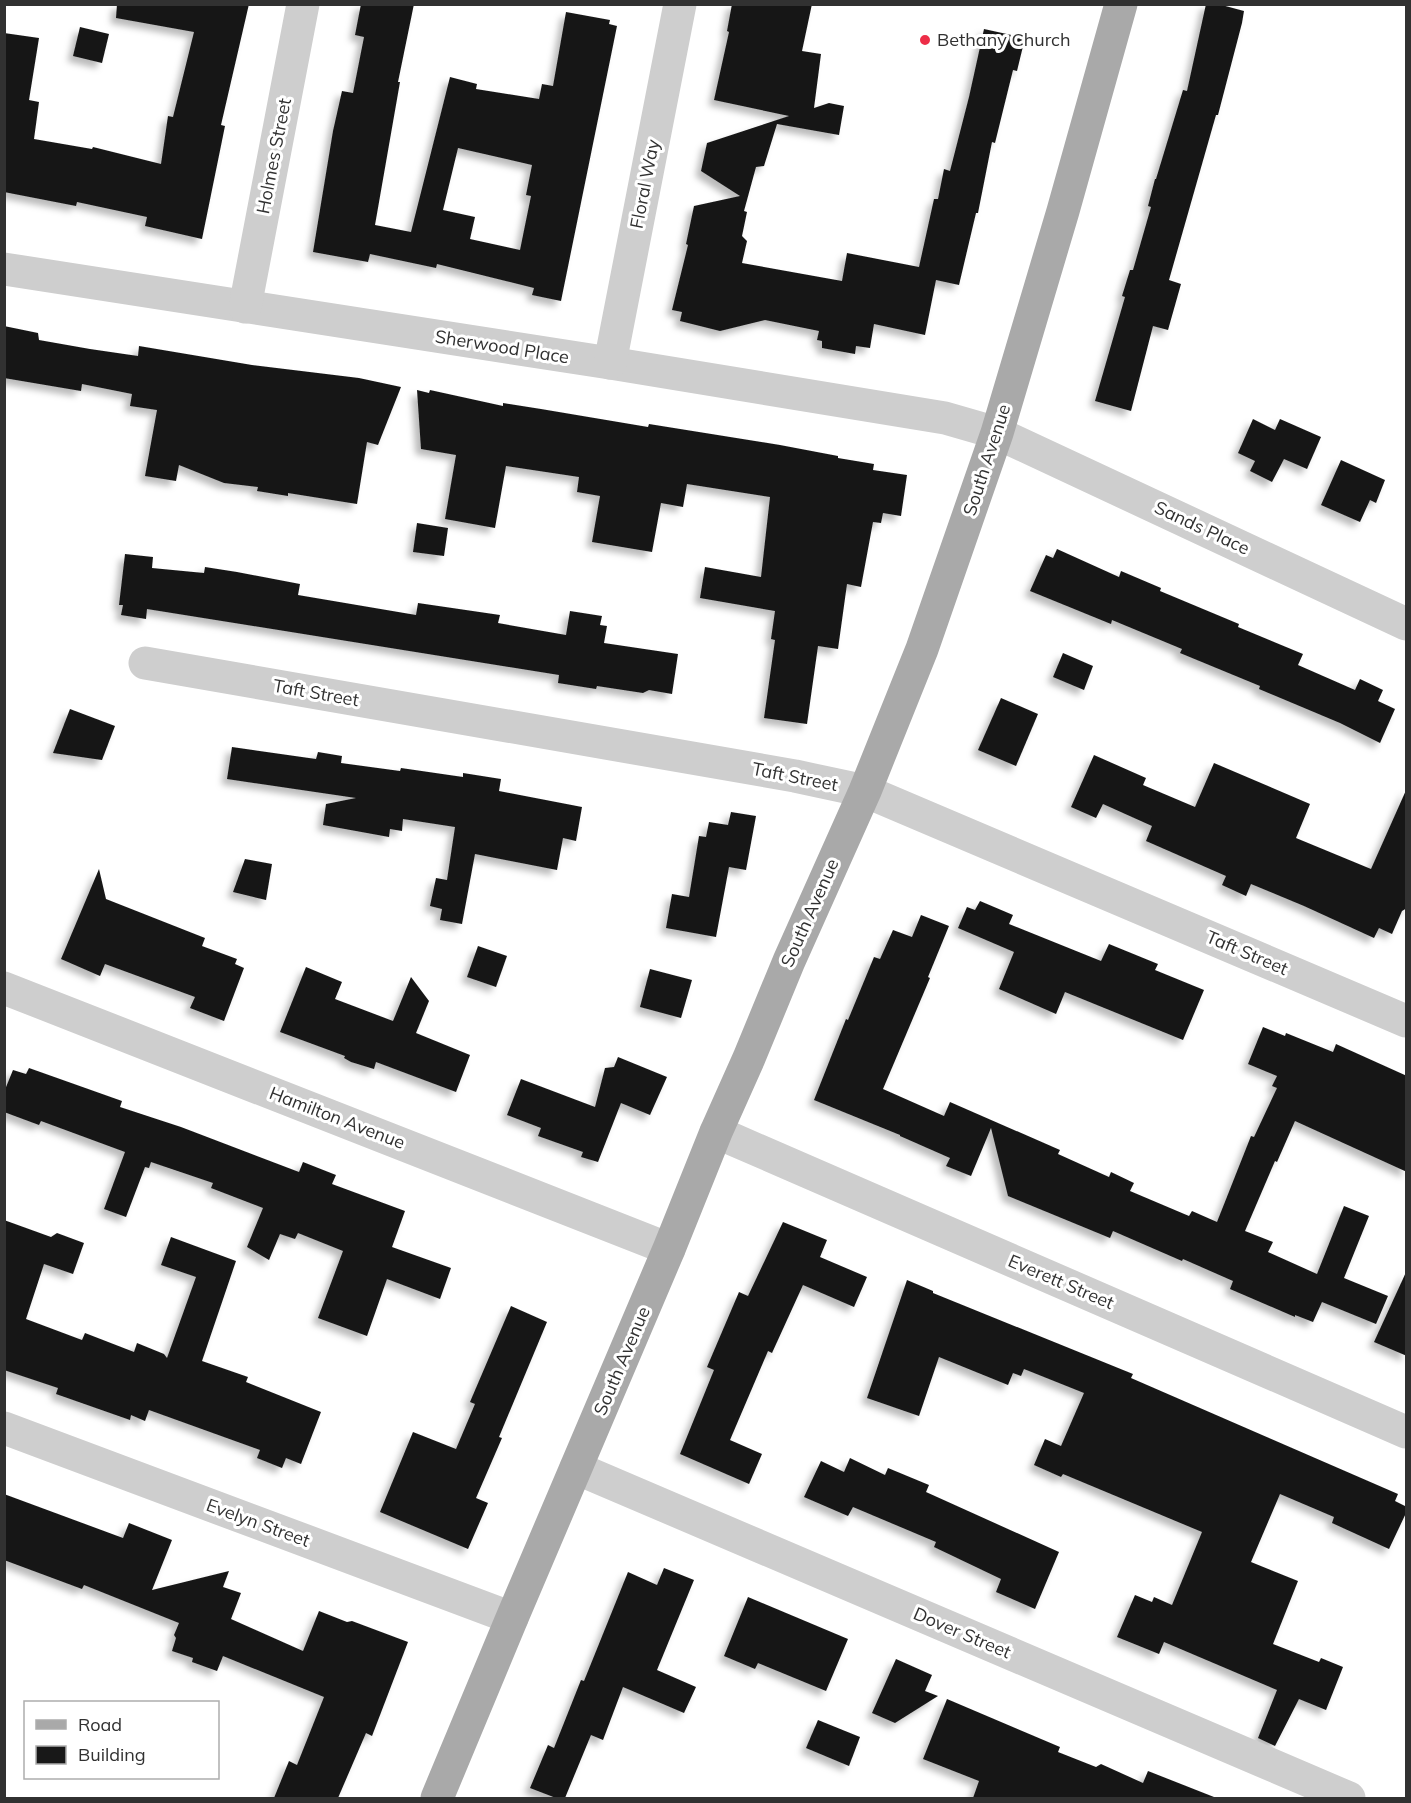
<svg xmlns="http://www.w3.org/2000/svg" width="1411" height="1803" font-family="Mulish,sans-serif">
<defs>
<filter id="shadow"><feDropShadow dx="-5.5" dy="5.5" stdDeviation="3" flood-color="#0004"/></filter>
</defs>
<rect width="100%" height="100%" fill="#fff"/>
<g fill="#181818" fill-rule="evenodd" filter="url(#shadow)">
<polygon points="117,4 249,4 221,125 225,126 202,239 145,226 147,217 77,202 76,206 4,192 4,33 39,38 29,100 39,102 34,139 92,149 93,147 161,164 168,116 173,117 194,32 116,18"/>
<path d="M 361,4 L 414,4 L 398,82 L 400,82 L 375,225 L 411,232 L 450,77 L 477,84 L 476,89 L 539,99 L 542,84 L 553,86 L 566,12 L 610,20 L 609,24 L 617,26 L 561,301 L 532,295 L 534,288 L 437,264 L 436,268 L 370,254 L 368,262 L 313,252 L 333,131 L 342,91 L 353,93 L 364,37 L 355,35 ZM 458,148 L 532,165 L 526,195 L 531,196 L 520,250 L 470,239 L 475,217 L 443,210 Z"/>
<polygon points="732,4 812,4 802,51 821,54 814,108 829,103 844,106 839,135 777,124 764,166 756,167 744,211 747,212 742,236 747,241 742,263 842,281 847,253 919,267 934,199 938,199 944,169 950,171 969,97 984,29 1025,38 1017,71 1013,70 995,143 992,142 978,213 976,213 959,285 936,280 925,335 874,324 870,348 856,346 855,354 822,348 822,341 817,340 819,331 765,320 720,331 680,321 682,312 672,310 688,245 686,244 694,206 740,196 701,171 707,143 789,116 714,100 729,32 727,31"/>
<polygon points="1206,4 1218,4 1244,11 1242,23 1218,115 1216,115 1169,280 1181,284 1168,330 1153,326 1131,411 1095,401 1125,297 1122,296 1130,270 1133,270 1151,207 1148,206 1155,179 1156,179 1183,90 1187,91"/>
<polygon points="80,27 109,34 102,63 73,56"/>
<polygon points="4,326 38,333 39,340 90,349 138,356 139,346 252,365 359,378 401,387 378,445 367,442 357,504 288,493 288,496 257,491 258,487 224,483 179,465 176,481 145,476 157,410 130,406 132,394 82,384 81,391 4,378"/>
<polygon points="417,390 429,393 430,390 503,406 503,403 541,409 648,427 649,424 780,445 838,456 838,458 874,464 873,470 907,475 901,516 883,513 881,523 873,522 861,587 847,584 838,649 818,646 807,724 764,718 775,640 771,639 775,611 700,598 705,567 761,577 770,497 687,484 683,507 661,503 652,552 592,542 600,496 577,492 579,477 506,466 495,528 445,519 456,455 421,449"/>
<polygon points="1253,419 1275,430 1280,419 1321,437 1307,469 1284,459 1272,482 1250,471 1255,461 1238,453"/>
<polygon points="1341,460 1385,480 1376,503 1370,500 1360,522 1321,505"/>
<polygon points="417,523 448,528 444,556 413,552"/>
<polygon points="1057,549 1119,577 1121,571 1161,588 1160,591 1239,624 1238,627 1303,654 1298,665 1355,690 1360,679 1383,690 1378,701 1395,709 1380,743 1340,723 1259,689 1260,686 1180,653 1182,649 1112,620 1111,624 1030,591 1046,555 1053,558"/>
<polygon points="125,554 153,557 152,568 204,573 205,567 237,572 300,584 298,595 416,615 418,603 500,615 498,623 566,635 570,611 602,616 600,625 607,626 604,643 678,654 672,694 649,690 643,693 597,686 596,689 558,683 559,675 147,609 146,619 121,615 123,605 119,605"/>
<polygon points="1063,653 1093,666 1084,690 1053,677"/>
<polygon points="1001,698 1038,714 1016,766 978,750"/>
<polygon points="70,709 115,726 102,760 53,753"/>
<polygon points="232,747 316,759 318,752 342,756 341,763 400,771 401,768 463,777 463,773 501,779 499,791 582,807 576,841 563,838 557,870 475,854 462,924 440,920 442,909 430,906 436,878 447,880 455,827 403,819 402,831 390,829 389,837 323,825 326,804 356,798 227,779"/>
<polygon points="1094,755 1146,778 1143,785 1195,807 1214,763 1310,804 1296,838 1371,869 1407,788 1407,908 1402,911 1392,934 1379,928 1374,938 1304,906 1251,884 1246,896 1222,885 1226,876 1146,841 1152,826 1103,804 1096,818 1071,807"/>
<polygon points="731,812 756,816 746,870 729,867 716,937 666,928 672,894 689,897 699,836 706,837 709,822 728,825"/>
<polygon points="245,859 272,864 266,900 233,892"/>
<polygon points="99,869 106,899 205,938 202,946 237,959 235,964 244,968 224,1021 190,1008 195,997 105,964 100,976 61,959"/>
<polygon points="980,901 1013,915 1009,924 1101,961 1109,944 1158,964 1155,970 1204,990 1183,1040 1065,992 1056,1014 999,989 1014,952 958,928 967,907 975,910"/>
<polygon points="921,915 949,926 928,977 930,978 883,1089 944,1116 950,1102 1060,1150 1058,1154 1109,1177 1111,1172 1134,1183 1130,1191 1189,1216 1192,1211 1217,1222 1251,1136 1254,1137 1277,1088 1272,1086 1277,1076 1248,1064 1263,1027 1285,1036 1286,1033 1333,1052 1336,1044 1407,1076 1407,1172 1295,1121 1277,1162 1275,1161 1245,1231 1273,1242 1268,1252 1317,1274 1344,1206 1369,1216 1344,1278 1388,1296 1376,1324 1322,1302 1313,1322 1295,1315 1295,1317 1230,1289 1233,1281 1183,1259 1182,1261 1113,1231 1110,1238 1008,1196 991,1128 971,1176 946,1166 950,1158 900,1136 900,1135 814,1100 846,1019 848,1020 874,957 880,959 893,930 912,937"/>
<polygon points="478,946 507,956 496,987 467,977"/>
<polygon points="306,967 342,982 335,999 393,1021 411,977 429,1001 416,1033 470,1055 456,1092 376,1062 374,1069 351,1062 344,1058 345,1056 280,1032"/>
<polygon points="650,969 692,980 681,1018 640,1007"/>
<polygon points="618,1057 667,1077 650,1115 621,1103 598,1162 581,1157 583,1152 538,1136 541,1128 507,1115 521,1079 595,1107 605,1068 614,1067"/>
<polygon points="29,1068 122,1101 120,1107 181,1127 299,1172 303,1162 336,1175 332,1184 405,1211 392,1247 451,1268 440,1299 387,1279 367,1336 318,1318 343,1251 298,1233 295,1239 280,1234 269,1260 247,1247 263,1208 211,1188 213,1183 151,1162 149,1168 145,1167 126,1217 104,1209 125,1152 41,1121 39,1125 4,1112 4,1092 13,1070 26,1074"/>
<polygon points="4,1220 51,1237 57,1233 84,1243 73,1274 44,1264 26,1319 82,1340 85,1333 134,1352 137,1343 164,1354 167,1358 196,1277 161,1265 171,1237 236,1261 202,1361 248,1377 246,1382 321,1412 301,1464 286,1458 282,1468 257,1458 260,1450 149,1410 145,1421 131,1415 130,1420 56,1394 58,1388 4,1370"/>
<polygon points="783,1222 827,1240 820,1257 867,1277 854,1307 803,1285 772,1353 768,1351 730,1440 762,1454 749,1484 680,1454 714,1370 707,1367 739,1292 748,1296"/>
<polygon points="1407,1270 1407,1356 1374,1342"/>
<polygon points="907,1280 933,1291 933,1293 1133,1374 1131,1378 1398,1494 1395,1501 1407,1507 1407,1511 1389,1549 1332,1523 1334,1517 1280,1494 1251,1562 1298,1581 1273,1644 1319,1662 1321,1658 1343,1667 1326,1710 1299,1699 1275,1746 1258,1738 1277,1690 1164,1642 1159,1654 1117,1637 1135,1595 1152,1602 1154,1597 1172,1605 1202,1532 1063,1474 1061,1477 1034,1465 1045,1439 1061,1446 1084,1393 1024,1369 1021,1376 1013,1373 1008,1385 939,1357 919,1416 867,1398"/>
<polygon points="511,1306 547,1322 499,1437 502,1438 476,1498 488,1503 468,1549 380,1512 413,1432 456,1449 475,1404 470,1402"/>
<polygon points="850,1458 885,1475 888,1468 929,1485 926,1492 1059,1552 1035,1609 996,1592 1001,1579 934,1547 936,1542 853,1507 848,1516 804,1497 821,1461 844,1472"/>
<polygon points="4,1494 123,1538 129,1523 172,1540 152,1590 229,1571 223,1587 241,1593 231,1619 303,1651 319,1611 347,1622 352,1621 408,1642 372,1736 366,1733 338,1798 274,1798 289,1761 297,1765 324,1697 223,1656 217,1671 192,1662 193,1658 172,1651 176,1638 174,1635 179,1623 84,1585 82,1589 4,1560"/>
<polygon points="664,1568 694,1580 657,1670 696,1687 684,1713 623,1687 603,1740 591,1735 565,1798 556,1798 530,1788 548,1745 554,1748 581,1680 584,1681 628,1572 657,1585"/>
<polygon points="748,1597 848,1639 826,1691 758,1663 755,1669 724,1656"/>
<polygon points="896,1659 932,1675 925,1691 938,1696 895,1723 872,1713"/>
<polygon points="947,1699 1060,1747 1058,1752 1096,1767 1101,1764 1143,1783 1148,1771 1214,1797 1214,1798 973,1798 979,1781 923,1759"/>
<polygon points="818,1720 860,1737 849,1766 806,1748"/>
</g>
<g fill="none" stroke-linecap="round" stroke-linejoin="round">
<g stroke="#cecece" stroke-width="33">
<polyline points="4,269 610,363 945,418 997,433 1406,624"/>
<polyline points="245,307 303,4"/>
<polyline points="610,363 680,4"/>
<polyline points="145,663 795,776 865,791 1406,1021"/>
<polyline points="4,988 669,1249"/>
<polyline points="716,1132 1406,1432"/>
<polyline points="4,1428 512,1618"/>
<polyline points="576,1468 1349,1798"/>
</g>
<polyline stroke="#a9a9a9" stroke-width="33" points="437,1798 512,1618 669,1249 716,1132 749,1058 789,961 865,791 922,649 997,433 1063,211 1121,4"/>
</g>
<circle fill="#ed2d47" stroke="#fff" stroke-width="2" cx="925" cy="40" r="6"/>
<g text-anchor="middle" stroke-width="6" stroke-linejoin="round" paint-order="stroke">
<g font-size="18" fill="#313131" stroke="#fff" text-anchor="start">
<text x="937" y="46">Bethany Church</text>
</g>
<g font-size="18" fill="#313131" stroke="#fff">
<text transform="translate(274 156) rotate(-79)" y="6">Holmes Street</text>
<text transform="translate(645 184) rotate(-79)" y="6">Floral Way</text>
<text transform="translate(502 347) rotate(9)" y="6">Sherwood Place</text>
<text transform="translate(987 460) rotate(-72)" y="6">South Avenue</text>
<text transform="translate(1202 528) rotate(25)" y="6">Sands Place</text>
<text transform="translate(316 693) rotate(10)" y="6">Taft Street</text>
<text transform="translate(795 777) rotate(11)" y="6">Taft Street</text>
<text transform="translate(810 913) rotate(-66)" y="6">South Avenue</text>
<text transform="translate(1247 953) rotate(23)" y="6">Taft Street</text>
<text transform="translate(337 1118) rotate(21)" y="6">Hamilton Avenue</text>
<text transform="translate(1061 1282) rotate(23)" y="6">Everett Street</text>
<text transform="translate(622 1361) rotate(-67)" y="6">South Avenue</text>
<text transform="translate(258 1523) rotate(20)" y="6">Evelyn Street</text>
<text transform="translate(962 1633) rotate(23)" y="6">Dover Street</text>
</g>
</g>
<rect width="1411" height="1803" fill="none" stroke="#313131" stroke-width="12"/>
<rect x="24" y="1701" width="195" height="78" fill="#ffffff" stroke="#adadad" stroke-width="1.5"/>
<rect x="36" y="1720" width="30" height="9" fill="#a9a9a9" stroke="#adadad" stroke-width="1.5"/>
<text x="78" y="1731" font-size="18" fill="#313131">Road</text>
<rect x="36" y="1746" width="30" height="18" fill="#181818" stroke="#adadad" stroke-width="1.5"/>
<text x="78" y="1761" font-size="18" fill="#313131">Building</text>
</svg>
